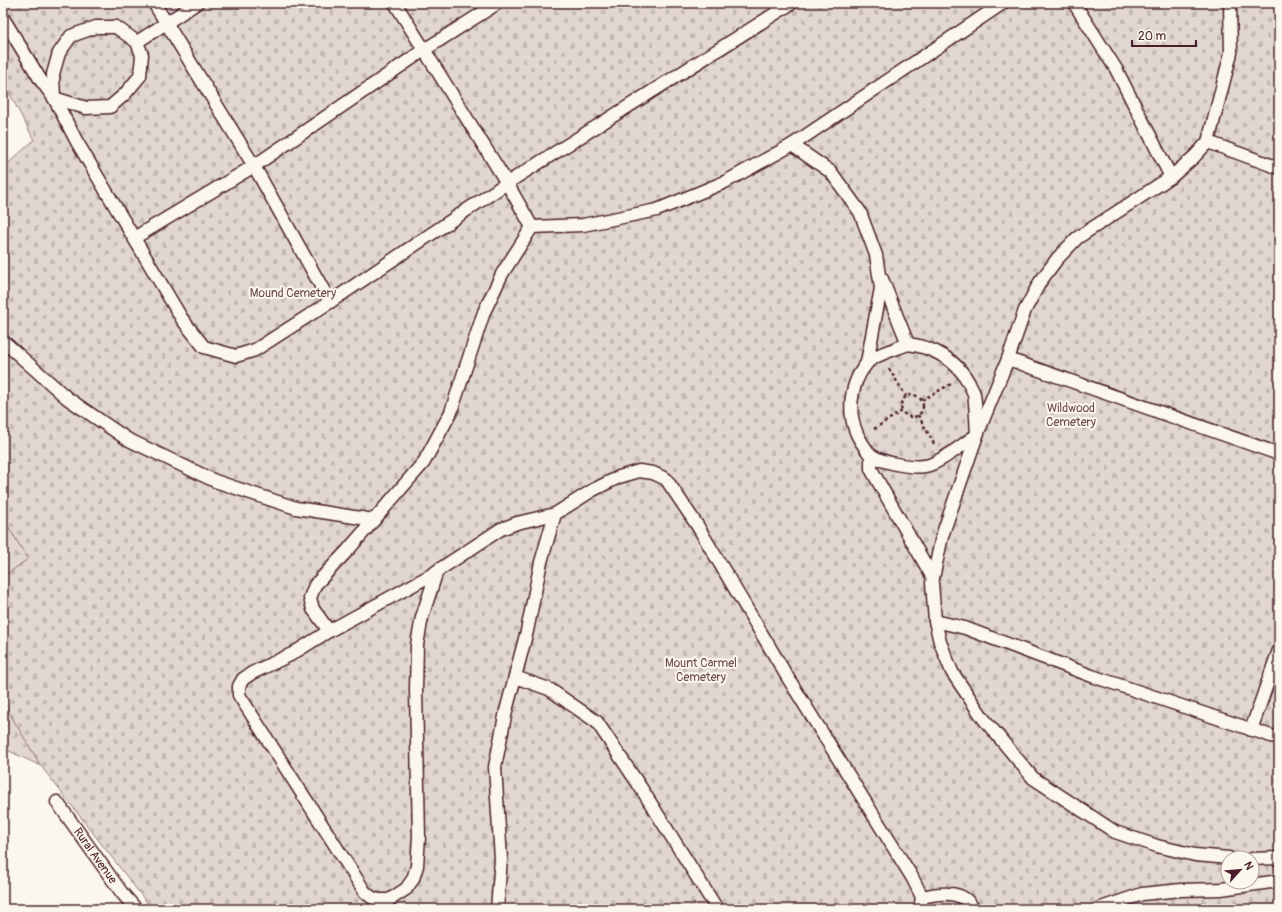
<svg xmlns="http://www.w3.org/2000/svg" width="1282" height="912" font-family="Pangolin,sans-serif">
<defs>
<pattern id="forest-firs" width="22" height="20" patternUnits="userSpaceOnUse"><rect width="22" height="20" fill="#e2d7d0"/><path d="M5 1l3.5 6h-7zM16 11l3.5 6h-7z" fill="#c3b8b3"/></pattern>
<pattern id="cemetery-stones" width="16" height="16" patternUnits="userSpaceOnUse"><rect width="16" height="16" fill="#e2d7d0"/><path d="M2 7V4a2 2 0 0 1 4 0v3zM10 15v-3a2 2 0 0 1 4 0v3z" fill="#c3b8b3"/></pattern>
</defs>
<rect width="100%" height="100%" fill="#fbf7ec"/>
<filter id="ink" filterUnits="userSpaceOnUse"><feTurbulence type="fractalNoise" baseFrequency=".025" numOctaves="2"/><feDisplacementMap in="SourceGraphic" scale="8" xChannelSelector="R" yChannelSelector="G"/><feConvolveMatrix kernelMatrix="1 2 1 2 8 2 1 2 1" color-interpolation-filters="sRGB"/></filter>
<g filter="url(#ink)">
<g fill="url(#forest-firs)" stroke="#967b7e">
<polygon points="3,518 28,559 3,577"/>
<polygon points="3,702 41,766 3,748"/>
</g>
<path fill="url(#cemetery-stones)" stroke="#967b7e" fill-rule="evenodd" d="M 3,3 L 1279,3 L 1279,909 L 152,909 L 41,766 L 3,702 L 3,577 L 28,559 L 3,518 L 3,168 L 34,140 L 3,81 ZM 1228,858 L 1252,858 L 1252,882 L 1228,882 Z"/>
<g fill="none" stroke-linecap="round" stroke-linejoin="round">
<defs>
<g id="service">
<polyline points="154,3 254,166 330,302"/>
<polyline points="792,3 507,183 532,227 583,225 657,210 725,182 792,145 1003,3"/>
<polyline points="1074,3 1116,69 1171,177 1194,157 1208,142 1231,53 1230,3"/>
<polyline points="3,18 40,79 54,98 77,142 182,319 204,347 236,356 255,350 330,302 507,183 395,3"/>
<polygon points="96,27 116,27 137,42 142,55 140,76 125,94 110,107 86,108 54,98 53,74 59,53 71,36"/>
<polyline points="137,42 197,3"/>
<polyline points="1208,142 1279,168"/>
<polyline points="792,145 831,172 860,212 876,255 881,288 867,362"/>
<polyline points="1171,177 1077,238 1057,259 1040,282 1025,310 1008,359 977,435 942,536 932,583 935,621 940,642 952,672 983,718 1033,778 1115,832 1157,846 1195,855 1229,858"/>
<polyline points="134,238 254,166 424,50 498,3"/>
<polyline points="882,279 908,344"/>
<polyline points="3,341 67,398 127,439 215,481 296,508 374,520"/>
<path d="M 908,344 C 933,347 957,360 969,383 C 970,387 973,390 974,394 C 976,407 976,421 977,435 C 964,443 939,464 925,466 C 912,468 882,463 871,455 C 868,453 865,447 862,443 C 846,419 848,386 867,363 C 875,354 897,349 908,344 Z"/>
<polyline points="1008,359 1279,454"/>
<polyline points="871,455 871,469 933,578"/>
<polyline points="437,571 422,617 417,645 416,690 419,837 417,866 413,879 406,889 389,900 379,900 371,897 365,892 239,695 239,686 243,679 252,673 292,654 329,631 433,574 437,571 501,529 517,523 555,514"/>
<polyline points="935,621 965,628 1092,676 1271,736 1279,737"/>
<polyline points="329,631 313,609 310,598 315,585 348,550 424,462 451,412 484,312 502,274 532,227"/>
<polyline points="515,677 549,689 597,722 641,788 717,909"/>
<polyline points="1251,730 1279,650"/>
<path id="s1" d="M 57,802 L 122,893 L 136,909"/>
<polyline points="1252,859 1279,858"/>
<path d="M 922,897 C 939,893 964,889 973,909"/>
<polyline points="497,909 501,859 495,767 506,711 527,631 541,562 555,514 593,490 619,477 639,471 653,473 666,479 697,525 788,678 912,877 922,897 920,909"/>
<polyline points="1098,909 1142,894 1181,890 1221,889 1279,881"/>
</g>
</defs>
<use href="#service" stroke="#4a1f2b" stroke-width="15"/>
<g stroke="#4a1f2b" stroke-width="2.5" stroke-dasharray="3 3" stroke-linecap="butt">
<polyline points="889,369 906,396"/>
<circle cx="912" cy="406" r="11"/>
<polyline points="922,400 951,384"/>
<polyline points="918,415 934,444"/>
<polyline points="874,429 902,411"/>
</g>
<use href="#service" stroke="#fbf7ec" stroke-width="12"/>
</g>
</g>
<g text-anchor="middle" stroke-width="4" stroke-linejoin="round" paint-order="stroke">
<g font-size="12" fill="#704d54" stroke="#fbf7ec">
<text x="293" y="297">Mound Cemetery</text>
<text x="1071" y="412">Wildwood<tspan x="1071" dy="14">Cemetery</tspan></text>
<text x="701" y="667">Mount Carmel<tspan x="701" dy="14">Cemetery</tspan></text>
</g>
<g font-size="12" fill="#4a1f2b" stroke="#fbf7ec">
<text dy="4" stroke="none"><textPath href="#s1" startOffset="66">Rural Avenue</textPath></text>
</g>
</g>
<rect width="1282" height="912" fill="none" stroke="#fbf7ec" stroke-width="16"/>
<rect x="8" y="8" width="1266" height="896" fill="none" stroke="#4a1f2b" stroke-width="1.5" filter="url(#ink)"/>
<g transform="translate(1240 870) rotate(63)"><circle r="19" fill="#fbf7ec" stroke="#b4a19f"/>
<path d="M0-3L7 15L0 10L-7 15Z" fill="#4a1f2b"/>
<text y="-6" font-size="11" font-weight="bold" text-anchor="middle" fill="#4a1f2b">N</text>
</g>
<path d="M1132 40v6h64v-6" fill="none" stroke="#4a1f2b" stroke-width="2"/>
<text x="1138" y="40" font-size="12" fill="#4a1f2b" stroke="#fbf7ec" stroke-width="3" paint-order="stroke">20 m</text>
</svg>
